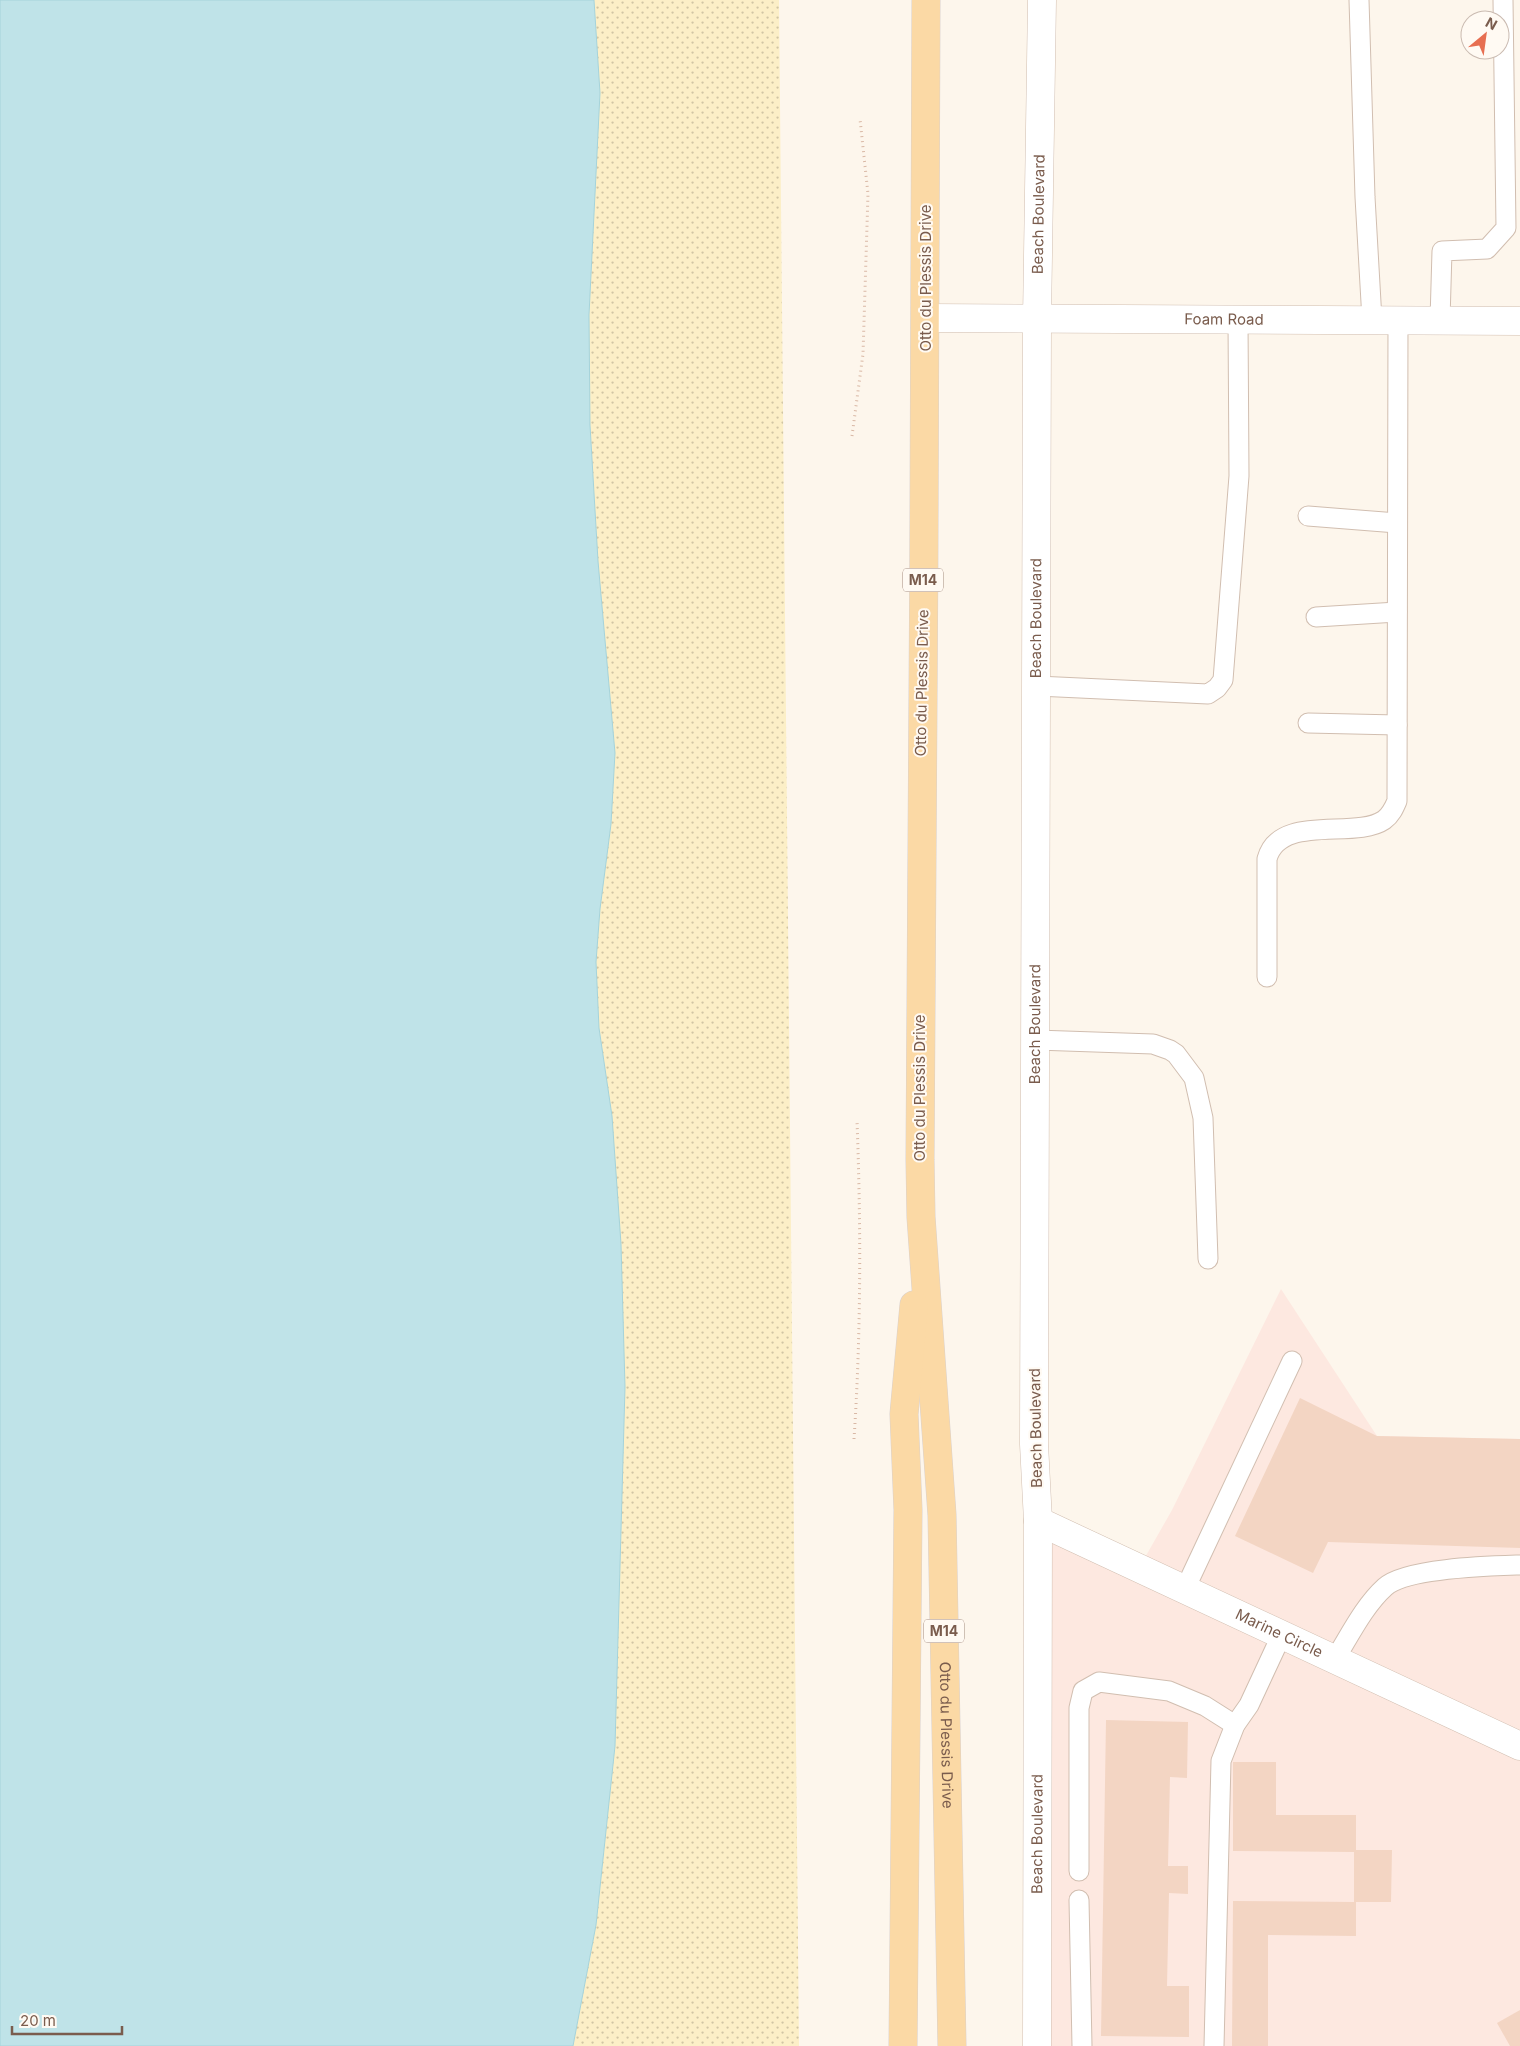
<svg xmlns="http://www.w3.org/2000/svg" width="1520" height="2046" font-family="Inter,sans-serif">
<defs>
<pattern id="sand-dots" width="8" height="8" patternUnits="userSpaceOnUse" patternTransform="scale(1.25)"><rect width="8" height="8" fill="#fcefc7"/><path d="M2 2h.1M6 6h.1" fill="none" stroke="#d1c5a4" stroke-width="1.8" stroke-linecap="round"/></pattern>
</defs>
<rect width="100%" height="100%" fill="#fdf6ec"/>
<polygon fill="#fde8e0" points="1281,1289 1377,1436 1520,1439 1520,2046 1037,2046 1038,1521 1139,1568 1172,1510"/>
<polygon fill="url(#sand-dots)" points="594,0 779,0 799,2046 573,2046 596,1925 615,1746 625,1387 612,1117 599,1028 596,962 600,909 611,824 615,753 598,561 590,425 589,315 600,93"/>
<polygon fill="#bfe3e8" stroke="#a5d3da" points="0,0 594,0 600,93 589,315 590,425 598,561 615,753 611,824 600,909 596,962 599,1028 612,1116 621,1244 625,1387 615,1746 596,1925 573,2046 0,2046"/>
<g fill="#f3d5c3">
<polygon points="1300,1398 1377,1436 1520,1439 1520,1548 1328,1542 1313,1573 1235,1536"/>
<polygon points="1106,1720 1188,1722 1187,1778 1170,1777 1168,1866 1188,1866 1188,1894 1169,1893 1167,1986 1189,1986 1189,2037 1101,2036"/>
<polygon points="1233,1762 1276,1762 1276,1815 1356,1815 1356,1850 1392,1850 1391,1902 1356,1902 1356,1936 1268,1935 1268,2046 1232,2046 1233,1901 1354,1902 1354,1852 1233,1851"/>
<polygon points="1520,2010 1520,2046 1510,2046 1497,2023"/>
</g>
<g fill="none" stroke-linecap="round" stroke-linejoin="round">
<defs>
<g id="lane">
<polyline points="1359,0 1365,197 1372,320"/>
<polyline points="1440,320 1442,251 1487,249 1506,228 1503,0"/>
<polyline points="1308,516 1397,523"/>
<polyline points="1316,617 1397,612"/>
<polyline points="1037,686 1208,694 1217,688 1223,680 1239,476 1238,320"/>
<polyline points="1308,723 1397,725"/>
<path d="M 1267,977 L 1267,859 C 1279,813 1355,840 1384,820 C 1391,815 1394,808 1397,801 L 1398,320"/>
<polyline points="1036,1040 1153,1044 1170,1050 1176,1054 1194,1078 1203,1118 1208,1259"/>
<polyline points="1185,1589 1292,1361"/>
<path d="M 1335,1659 C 1350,1635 1364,1606 1385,1587 C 1406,1568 1490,1566 1520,1565"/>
<polyline points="1079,1871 1079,1708 1083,1691 1099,1682 1169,1691 1205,1706 1235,1725"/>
<polyline points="1079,1900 1082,2046"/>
<polyline points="1214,2046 1221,1761 1235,1725 1249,1705 1282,1634"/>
</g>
<g id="street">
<path id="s1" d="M 926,318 L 1520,321"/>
<path id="s2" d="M 1038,1521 L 1520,1746"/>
<path id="s3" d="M 1037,2046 L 1038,1521 L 1034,1444 L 1037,319 L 1042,0"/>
</g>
<g id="primary">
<path id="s4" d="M 926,0 C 927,387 921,773 920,1160 L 921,1217 L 942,1515 L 952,2046"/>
<polyline points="903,2046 908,1510 904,1414 914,1305"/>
</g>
</defs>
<use href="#lane" stroke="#d1beb0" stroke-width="21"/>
<use href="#street" stroke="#d1beb0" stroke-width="29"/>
<use href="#primary" stroke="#dad1cd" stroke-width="29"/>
<g stroke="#d9b8a5" stroke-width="3" stroke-dasharray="1 4" stroke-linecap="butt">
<polyline points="852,436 863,354 868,194 860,119"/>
<path d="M 854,1439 C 861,1333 861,1227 857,1121"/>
</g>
<use href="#lane" stroke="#fff" stroke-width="19"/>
<use href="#street" stroke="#fff" stroke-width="28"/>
<use href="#primary" stroke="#fbd9a5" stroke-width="28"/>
</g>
<g text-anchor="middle" stroke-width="4" stroke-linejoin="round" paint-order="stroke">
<g fill="#fffaf3" stroke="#a28b7f" stroke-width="1">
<rect x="903" y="568.5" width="40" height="23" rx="4"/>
<rect x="924" y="1619.5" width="40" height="23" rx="4"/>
</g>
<g font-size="14" font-weight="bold" fill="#7a5c4d">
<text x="923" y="585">M14</text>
<text x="944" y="1636">M14</text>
</g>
<g font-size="15" fill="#7a5c4d" stroke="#fffaf3">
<text dy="5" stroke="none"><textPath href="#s3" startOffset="1832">Beach Boulevard</textPath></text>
<text transform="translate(926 278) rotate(-90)" y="5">Otto du Plessis Drive</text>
<text dy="5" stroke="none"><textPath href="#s1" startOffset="298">Foam Road</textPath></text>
<text dy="5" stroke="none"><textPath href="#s3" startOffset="1428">Beach Boulevard</textPath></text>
<text transform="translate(922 683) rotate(-89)" y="5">Otto du Plessis Drive</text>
<text dy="5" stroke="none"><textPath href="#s3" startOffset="1022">Beach Boulevard</textPath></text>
<text transform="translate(920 1088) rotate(-90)" y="5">Otto du Plessis Drive</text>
<text transform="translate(1036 1428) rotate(-91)" y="5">Beach Boulevard</text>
<text dy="5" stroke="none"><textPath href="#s2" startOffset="266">Marine Circle</textPath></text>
<text dy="5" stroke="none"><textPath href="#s4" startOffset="1736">Otto du Plessis Drive</textPath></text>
<text dy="5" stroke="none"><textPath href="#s3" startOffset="212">Beach Boulevard</textPath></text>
</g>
</g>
<g transform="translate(1485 35) rotate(29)"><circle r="24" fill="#fffaf3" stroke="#cabbb1"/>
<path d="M0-4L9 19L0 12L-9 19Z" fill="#e76f51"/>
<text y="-8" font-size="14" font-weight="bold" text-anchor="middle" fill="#7a5c4d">N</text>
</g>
<path d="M12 2026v8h110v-8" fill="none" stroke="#7a5c4d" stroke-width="2.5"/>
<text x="20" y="2026" font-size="15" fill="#7a5c4d" stroke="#fffaf3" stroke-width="4" paint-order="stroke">20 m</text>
</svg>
